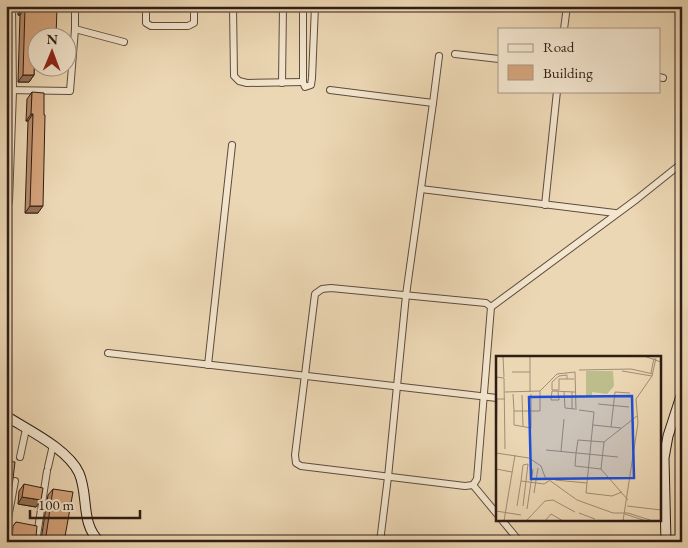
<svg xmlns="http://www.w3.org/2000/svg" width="688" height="548" font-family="'EB Garamond',serif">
<rect width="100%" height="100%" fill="#ecd7b4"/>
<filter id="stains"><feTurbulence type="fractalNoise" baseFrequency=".004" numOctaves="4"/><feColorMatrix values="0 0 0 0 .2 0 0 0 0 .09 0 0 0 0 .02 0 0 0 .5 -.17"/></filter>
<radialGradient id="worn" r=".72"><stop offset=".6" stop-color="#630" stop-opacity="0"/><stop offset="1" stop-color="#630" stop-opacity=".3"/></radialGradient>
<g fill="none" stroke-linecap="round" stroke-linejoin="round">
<defs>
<g id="street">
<polyline points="146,6 146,23 151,26 188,26 194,23 194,6"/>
<polyline points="233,6 234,76 239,81 247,83 303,82"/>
<polyline points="303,6 303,82 305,87 311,85 312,78 315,6"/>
<polyline points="75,29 124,42"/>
<polyline points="564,29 567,6"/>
<polyline points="455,54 499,59"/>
<polyline points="659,77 663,78"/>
<polyline points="282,83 283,6"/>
<polyline points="6,90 70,91 75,29 75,6"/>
<polyline points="330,90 433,103 406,295 388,477 380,542"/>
<polyline points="433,103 439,56"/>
<polyline points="421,189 615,213"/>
<polyline points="6,201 9,202 13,91 12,6"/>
<polyline points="545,205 557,91"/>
<polyline points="108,353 497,398"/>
<polyline points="208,365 232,145"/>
<polyline points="20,457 26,429"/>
<polyline points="48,467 53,445"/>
<polyline points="473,485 477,479 491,307"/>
<polyline points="497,514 473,485 465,486 301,466 296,463 295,455 315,294 322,289 331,288 486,303 491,307 637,199 682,163"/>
<polyline points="501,519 520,542"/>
<polyline points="6,529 15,481"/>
<polyline points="36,542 47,471"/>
</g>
<g id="secondary">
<path d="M 6,416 C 28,430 68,449 79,473 C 89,496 80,524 100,542"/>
<polyline points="666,542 664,458 668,436 682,393"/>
</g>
</defs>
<use href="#street" stroke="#5e4c3c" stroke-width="8"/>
<use href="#secondary" stroke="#2f1d14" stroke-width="11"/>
<use href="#street" stroke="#f3e5ce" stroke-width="6"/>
<use href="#secondary" stroke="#f3e5ce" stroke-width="9"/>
</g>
<g fill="#b78c6a" stroke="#2f1d14">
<polygon points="18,6 57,6 38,38 38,59 34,59 34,75 29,82 18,82 20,15 18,15"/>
<polygon points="32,92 38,213 25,213 28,121 26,121 27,99"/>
<polygon points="24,484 36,507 18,504 19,491"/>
<polygon points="53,489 64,542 8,542 9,533 16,522 40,540 41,540 48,495"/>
</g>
<g fill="#957256" stroke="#2f1d14">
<polygon points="23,8 25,8 20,15 18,15"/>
<polygon points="35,53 38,53 38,59 30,60"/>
<polygon points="23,75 34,75 29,82 18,82"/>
<polygon points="31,114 33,114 28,121 26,121"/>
<polygon points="30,206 43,206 38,213 25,213"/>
<polygon points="22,497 41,500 36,507 18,504"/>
</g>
<g fill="#d5a37b" stroke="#2f1d14">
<polygon points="23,6 57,6 56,38 38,38 38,53 35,53 34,75 23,75 25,8 23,8"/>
<polygon points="32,92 44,93 44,115 45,115 43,206 30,206 33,114 31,114"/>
<polygon points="6,461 15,462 11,495 9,494 6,512"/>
<polygon points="24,484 43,488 41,500 22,497"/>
<polygon points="53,489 73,492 64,542 12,542 13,526 16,522 37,526 36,537 40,540 43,540 46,536"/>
</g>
<g transform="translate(496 356)">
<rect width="165" height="165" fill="#ecd7b4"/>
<path d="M 90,15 L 117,15 L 118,30 L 111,38 L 96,36 L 96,40 L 90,40 Z" fill="#bcbd8a"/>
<path fill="none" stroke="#a08d74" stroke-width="1" d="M 7,0 L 8,21M 34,0 L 34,36M 148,0 L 165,6M 83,14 L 135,13 L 157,18M 126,15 L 156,20M 16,16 L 34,16M 79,16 L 80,54M 155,17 L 158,2M 0,21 L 8,22 L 9,93M 71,23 L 71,19 L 63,20 L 56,26 L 56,34 L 63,34 L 63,23 L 78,23M 9,36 L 44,35 L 61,18 L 79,16M 62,36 L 63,44 L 55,44 L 56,35 L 79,36M 68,36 L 69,52 L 79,53M 76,36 L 76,53M 17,38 L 18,55 L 44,55 L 44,35M 26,39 L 27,70M 102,48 L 133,51M 83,54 L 98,56 L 90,137 L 116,140 L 126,136M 18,55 L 18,69 L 35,72 L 35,38M 97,69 L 125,72M 115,71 L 119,36 L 134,37M 0,94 L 1,43 L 9,43M 50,94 L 122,101M 65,95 L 68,63M 0,97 L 33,102 L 45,110 L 49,121 L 81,144 L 117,157 L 132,157 L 157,165M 0,113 L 16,116M 105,113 L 108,86M 59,124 L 91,127M 25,125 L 27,109 L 32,108 L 27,150M 38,137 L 42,112M 132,144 L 105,113 L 79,110 L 80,97 L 82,84 L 108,86 L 141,60M 21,150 L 25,125 L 48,128 L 53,125M 131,150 L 165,154M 31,153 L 37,113M 0,155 L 25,159M 83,157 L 99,163M 129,158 L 150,165M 8,165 L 19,99M 30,165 L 49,145 L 57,144 L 79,156M 49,165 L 55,158 L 67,165M 127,165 L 142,67 L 140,43 L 156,20 L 160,2"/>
<path fill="#1d4ed8" fill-opacity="0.15" stroke="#1d4ed8" stroke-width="2.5" d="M 136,40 L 138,122 L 35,123 L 33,41 Z"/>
<rect width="165" height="165" fill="none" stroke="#2f1d14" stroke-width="2.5"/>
</g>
<rect width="688" height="548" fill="none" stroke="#ecd7b4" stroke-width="25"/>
<rect x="8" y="8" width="673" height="533" fill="none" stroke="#2f1d14" stroke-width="2.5"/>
<rect x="12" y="12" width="663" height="523" fill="none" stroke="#2f1d14"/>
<rect x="498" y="28" width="162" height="65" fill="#f3e5ce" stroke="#a59584"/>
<rect x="508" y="44" width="25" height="8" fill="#f3e5ce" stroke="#a59584"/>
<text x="543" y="52" font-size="15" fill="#2f1d14">Road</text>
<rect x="508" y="65" width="25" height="15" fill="#d5a37b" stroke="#a59584"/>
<text x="543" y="78" font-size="15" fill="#2f1d14">Building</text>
<g transform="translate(52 52) rotate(1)"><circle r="24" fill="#f3e5ce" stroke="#a59584"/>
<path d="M0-4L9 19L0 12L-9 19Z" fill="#8f2418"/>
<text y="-8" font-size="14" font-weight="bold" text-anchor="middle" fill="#2f1d14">N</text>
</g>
<path d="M30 510v8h110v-8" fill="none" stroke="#2f1d14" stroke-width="2.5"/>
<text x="38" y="510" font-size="15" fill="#2f1d14" stroke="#f3e5ce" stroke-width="4" paint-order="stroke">100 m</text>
<rect width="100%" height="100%" filter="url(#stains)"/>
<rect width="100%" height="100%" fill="url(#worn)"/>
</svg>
